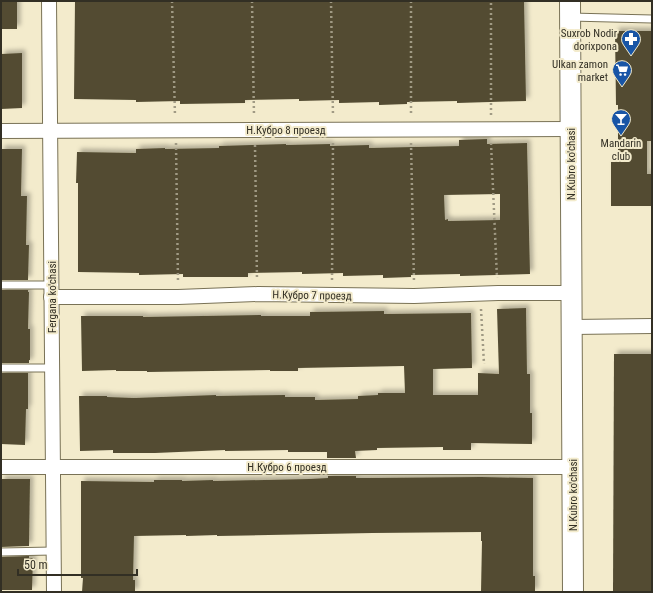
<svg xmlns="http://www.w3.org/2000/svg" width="653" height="593" font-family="'Roboto Condensed',sans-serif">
<defs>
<filter id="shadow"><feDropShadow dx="3.5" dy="-3.5" stdDeviation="2" flood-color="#0004"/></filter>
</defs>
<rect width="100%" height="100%" fill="#f3ebcc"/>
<g fill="#534c32" fill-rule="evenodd" filter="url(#shadow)">
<rect x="1" y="1" width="16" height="28"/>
<polygon points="75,1 524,1 526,101 457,103 457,101 407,102 407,104 379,105 379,102 339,103 339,100 299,101 299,99 245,100 245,103 180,104 180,101 136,102 136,100 74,99"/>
<polygon points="615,31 652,31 652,141 647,141 647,174 652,174 652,206 611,206 611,162 618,162 618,105 616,105"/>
<polygon points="22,53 22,108 1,109 1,54"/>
<path d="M 487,139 L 487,144 L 527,143 L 530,274 L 460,276 L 460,274 L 411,275 L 411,277 L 383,278 L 383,275 L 343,276 L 343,273 L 302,274 L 302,272 L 248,273 L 248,277 L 183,277 L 183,274 L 139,275 L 139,273 L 78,272 L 78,183 L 76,183 L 77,152 L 136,153 L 136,149 L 165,148 L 165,149 L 219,148 L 219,146 L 286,144 L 286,145 L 330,144 L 330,146 L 369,145 L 369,148 L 459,146 L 459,140 ZM 500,194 L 500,220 L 448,221 L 448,219 L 445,220 L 444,195 Z"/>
<polygon points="1,149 22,149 21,196 27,196 26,245 29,245 28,280 1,280"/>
<polygon points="1,290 28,290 28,292 29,292 28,329 30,329 30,360 29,360 29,363 1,363"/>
<polygon points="526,308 527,374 530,374 530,413 532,413 532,444 471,443 471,450 443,450 443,447 377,448 377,450 355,451 356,458 327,458 327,452 288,452 288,450 225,451 225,450 155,453 113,453 113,450 80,451 79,396 107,396 107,397 134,398 188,396 216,395 216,396 285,395 285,397 315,397 315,400 358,399 358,396 378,395 378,393 405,393 404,366 298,368 298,371 270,371 270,370 147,372 147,371 116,371 116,370 82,371 81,316 143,316 143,317 261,315 261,316 310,316 310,312 384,311 384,314 471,313 472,368 433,369 433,395 478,395 478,373 499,374 497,309"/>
<polygon points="614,354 652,354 652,592 613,592"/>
<polygon points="1,373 28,373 28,409 26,409 25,445 1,444"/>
<polygon points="328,476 356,476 356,478 368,478 481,477 533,478 533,576 535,576 535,592 481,592 482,541 481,541 481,532 372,533 217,536 217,535 186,536 186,535 134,536 133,580 135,580 135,592 82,592 83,578 81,578 81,481 154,482 154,480 182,480 182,481 213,480 213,481 309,479 328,478"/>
<polygon points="1,479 30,479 29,546 1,547"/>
<polygon points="29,556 29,558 33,558 32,590 1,590 1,557"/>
</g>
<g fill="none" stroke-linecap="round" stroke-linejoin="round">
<defs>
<g id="lane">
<polyline points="570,17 652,19"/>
<polyline points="1,285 51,285"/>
<polyline points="1,368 52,368"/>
<polyline points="1,552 53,551"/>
</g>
<g id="street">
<polyline points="49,1 54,592"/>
<polyline points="1,131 571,129"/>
<polyline points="51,297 178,297 258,294 414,296 498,293 572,293"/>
<polyline points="572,327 652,326"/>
<polyline points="1,467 572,467"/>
</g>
<polyline id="secondary" points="570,1 573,592"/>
</defs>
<use href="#lane" stroke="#797256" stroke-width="9"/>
<use href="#street" stroke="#797256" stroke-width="16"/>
<use href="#secondary" stroke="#797256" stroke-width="22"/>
<g stroke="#a09a84" stroke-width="2.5" stroke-dasharray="2 3" stroke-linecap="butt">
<polyline points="172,1 175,116"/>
<polyline points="252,1 254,116"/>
<polyline points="331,1 333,116"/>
<polyline points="411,1 411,116"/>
<polyline points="491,115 491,1"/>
<polyline points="176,143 178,282"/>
<polyline points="411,143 414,282"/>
<polyline points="491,143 497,278"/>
<polyline points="255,145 257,280"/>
<polyline points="332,280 333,143"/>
<polyline points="481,309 484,364"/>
</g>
<use href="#lane" stroke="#fff" stroke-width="7"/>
<use href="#street" stroke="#fff" stroke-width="14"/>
<use href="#secondary" stroke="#fff" stroke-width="20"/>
</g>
<defs>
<symbol id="pharmacy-pin" viewBox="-11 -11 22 30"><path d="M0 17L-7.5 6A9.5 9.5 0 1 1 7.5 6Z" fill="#1855a6" stroke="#f3ebcc"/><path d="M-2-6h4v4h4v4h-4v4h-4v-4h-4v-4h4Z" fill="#fff"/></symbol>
<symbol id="supermarket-pin" viewBox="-11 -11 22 30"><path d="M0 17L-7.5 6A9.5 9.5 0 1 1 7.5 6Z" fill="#1855a6" stroke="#f3ebcc"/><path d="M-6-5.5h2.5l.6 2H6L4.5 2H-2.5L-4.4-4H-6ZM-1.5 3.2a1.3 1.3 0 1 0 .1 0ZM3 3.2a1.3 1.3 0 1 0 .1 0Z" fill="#fff"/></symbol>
<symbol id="bar-pin" viewBox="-11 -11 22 30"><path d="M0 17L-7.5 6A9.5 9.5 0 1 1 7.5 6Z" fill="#1855a6" stroke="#f3ebcc"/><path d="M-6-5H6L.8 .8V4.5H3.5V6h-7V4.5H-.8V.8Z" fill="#fff"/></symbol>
</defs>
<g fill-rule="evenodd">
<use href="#pharmacy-pin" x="620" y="28" width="22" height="30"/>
<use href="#supermarket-pin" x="611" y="59" width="22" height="30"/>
<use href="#bar-pin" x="610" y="108" width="22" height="30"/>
</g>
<g text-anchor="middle" stroke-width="4" stroke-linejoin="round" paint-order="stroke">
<g font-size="11" fill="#322f24" stroke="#f3ebcc" text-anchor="end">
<text x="617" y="37">Suxrob Nodir<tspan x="617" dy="13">dorixpona</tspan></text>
<text x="608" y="68">Ulkan zamon<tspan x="608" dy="13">market</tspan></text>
<text x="621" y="147" text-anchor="middle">Mandarin<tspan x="621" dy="13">club</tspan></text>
</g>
<g font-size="11" fill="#322f24" stroke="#f3ebcc">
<text x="286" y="134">Н.Кубро 8 проезд</text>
<text transform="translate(571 164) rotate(-90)" y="4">N.Kubro ko'chasi</text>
<text transform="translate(312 295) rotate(1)" y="4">Н.Кубро 7 проезд</text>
<text transform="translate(52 297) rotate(-90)" y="4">Fergana ko'chasi</text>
<text x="287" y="471">Н.Кубро 6 проезд</text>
<text transform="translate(573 495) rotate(-90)" y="4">N.Kubro ko'chasi</text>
</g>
</g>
<rect width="653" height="593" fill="none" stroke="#322f24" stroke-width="4"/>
<path d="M18 569v6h119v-6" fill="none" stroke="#322f24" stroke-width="2"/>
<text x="24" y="569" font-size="12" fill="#322f24" stroke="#f3ebcc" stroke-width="3" paint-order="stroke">50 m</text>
</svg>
